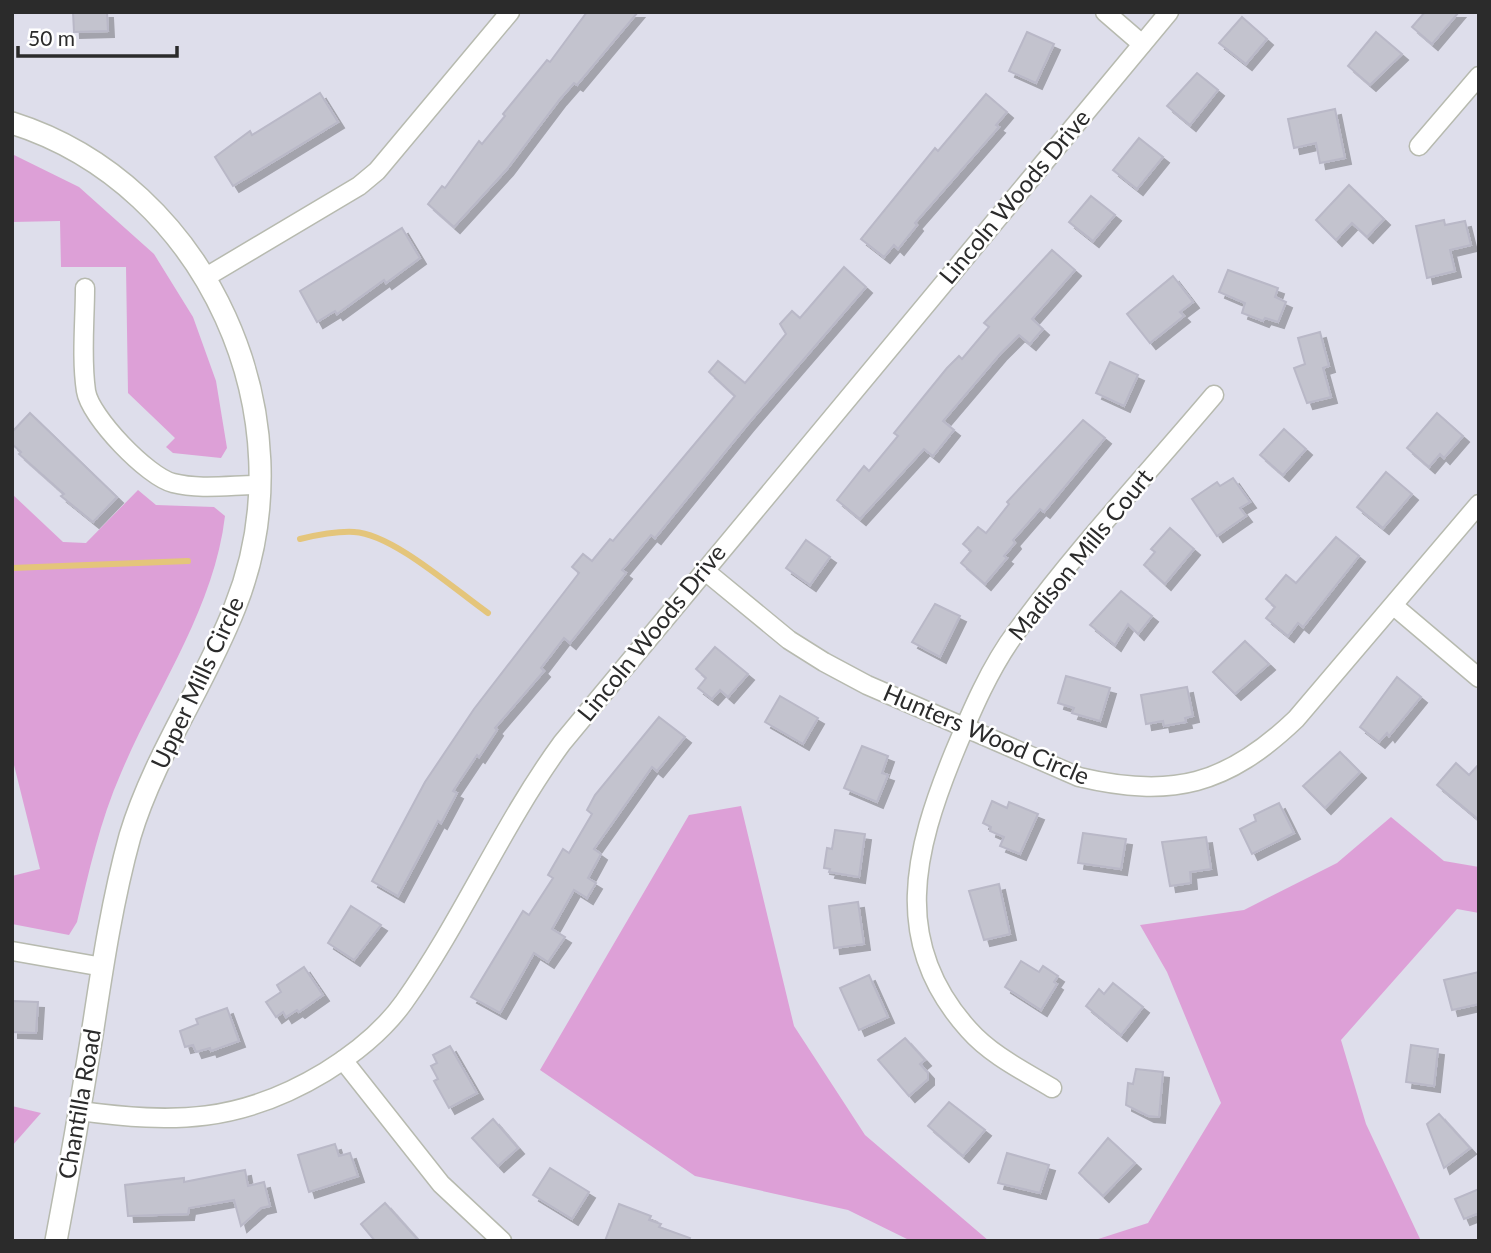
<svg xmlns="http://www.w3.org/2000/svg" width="1491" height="1253" font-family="Lato,sans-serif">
<defs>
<filter id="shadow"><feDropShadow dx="6" dy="6" stdDeviation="0" flood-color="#0004"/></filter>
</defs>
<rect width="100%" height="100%" fill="#dedeeb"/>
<g fill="#dda0d7">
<polygon points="12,154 79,187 154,254 193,317 216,381 227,448 221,458 173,453 166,447 175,438 128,393 126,267 61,267 60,221 12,222"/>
<path d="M 138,490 L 156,505 L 214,507 L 225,516 C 214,609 157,688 121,773 C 100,821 89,871 77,922 L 69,935 L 12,924 L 12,876 L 40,869 L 12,757 L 12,494 L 63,542 L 86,543 Z"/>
<polygon points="741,806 794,1026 865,1135 989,1241 911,1241 848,1210 695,1176 540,1070 689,815"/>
<polygon points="1391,817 1444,861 1479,867 1479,913 1457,909 1341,1040 1366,1124 1421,1241 1092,1241 1148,1223 1221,1103 1167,972 1140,925 1244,910 1337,863"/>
<polygon points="12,1106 41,1113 12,1146"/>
</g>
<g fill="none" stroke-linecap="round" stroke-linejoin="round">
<g stroke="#e4c57b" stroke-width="6">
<path d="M 300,539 C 317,535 336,531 354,532 C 393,534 455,590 488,613"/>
<polyline points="12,568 188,561"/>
</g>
</g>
<g fill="#c3c3ce" stroke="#b9b8c7" stroke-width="2" filter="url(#shadow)">
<polygon points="73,12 107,12 108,31 74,32"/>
<polygon points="587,12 638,12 577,85 574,83 560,99 507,169 454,227 428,204 442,186 445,188 479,141 482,144 505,116 503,114 547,60 550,62"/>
<polygon points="1425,12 1459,12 1432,44 1412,27"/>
<polygon points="1242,17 1267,39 1246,64 1219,43"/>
<polygon points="1027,32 1054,44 1036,83 1009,71"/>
<polygon points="1376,32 1402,54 1370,85 1348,66"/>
<polygon points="1197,73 1218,90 1190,125 1167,106"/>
<polygon points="320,93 338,122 233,186 215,157 250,131 252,135"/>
<polygon points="986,94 1007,112 996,125 999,127 915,223 917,225 898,249 894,245 884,257 861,239 935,148 938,151"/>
<polygon points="1335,109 1345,158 1320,163 1316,143 1294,148 1288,119"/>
<polygon points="1139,138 1163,157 1137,189 1113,170"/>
<polygon points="1349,185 1384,219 1367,237 1352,223 1336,240 1316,220"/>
<polygon points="1091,196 1115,215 1093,241 1069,222"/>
<polygon points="1444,220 1445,225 1465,221 1471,245 1450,250 1455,271 1427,278 1416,226"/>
<polygon points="402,228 420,258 386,283 384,280 337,314 335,311 317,322 300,291"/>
<polygon points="1052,250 1075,270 1032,319 1043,329 1030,344 1019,335 1000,354 943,421 954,430 933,456 924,449 860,519 837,500 864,466 869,471 898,436 894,433 947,368 959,356 962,359 989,327 984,323"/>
<polygon points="844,267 866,287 747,425 655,538 651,535 622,570 626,573 570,643 564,638 541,668 544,671 495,728 497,730 479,757 477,755 453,791 457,793 441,823 438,821 398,896 372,881 425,782 474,709 579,573 572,567 583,554 592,561 610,539 613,541 735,396 709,372 718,361 745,383 786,334 780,324 792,311 800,318"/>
<polygon points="1228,270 1278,288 1275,297 1286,302 1278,322 1265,318 1263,321 1242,313 1245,303 1219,292"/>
<polygon points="1173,276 1193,302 1180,312 1184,316 1150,343 1127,314"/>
<polygon points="1320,332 1329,366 1323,368 1331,397 1307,403 1294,368 1305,364 1298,338"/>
<polygon points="1110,362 1138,375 1124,406 1096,393"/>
<polygon points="30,413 117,497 93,522 61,496 64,494 19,454 21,452 12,444 12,432"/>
<polygon points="1437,413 1463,436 1444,458 1440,454 1429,467 1407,448"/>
<polygon points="1083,420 1105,438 1044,512 1040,509 1013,540 1015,543 1004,556 1007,558 985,584 961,563 971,551 963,544 978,527 986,533 1009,504 1007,502"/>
<polygon points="1284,429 1306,449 1283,475 1260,455"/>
<polygon points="1386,472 1412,494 1383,528 1357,507"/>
<polygon points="1233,478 1250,502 1240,508 1246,516 1217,536 1192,499 1217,482 1220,486"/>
<polygon points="1170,528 1194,549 1165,584 1144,565 1155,552 1151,549"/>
<polygon points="1336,537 1359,556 1303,627 1298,623 1288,636 1266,618 1275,607 1266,599 1286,575 1296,583"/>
<polygon points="806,540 830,557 810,585 786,568"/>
<polygon points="1121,591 1152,616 1138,634 1128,624 1115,645 1090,625"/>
<polygon points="935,604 960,616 940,657 912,642"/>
<polygon points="1245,641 1269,664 1235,694 1213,672"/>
<polygon points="715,647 748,674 728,697 720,690 712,699 698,688 706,678 696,669"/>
<polygon points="1066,676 1110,688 1100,721 1072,713 1074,708 1058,703"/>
<polygon points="1397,677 1421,697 1389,736 1387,733 1379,742 1360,727"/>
<polygon points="1187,687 1193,716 1185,718 1186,722 1164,726 1163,721 1146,724 1141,695"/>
<polygon points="780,696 818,718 803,744 765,722"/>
<polygon points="659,717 685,737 657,771 652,767 594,849 601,854 588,878 596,883 587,898 574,890 552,929 565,937 548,962 534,953 500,1013 471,997 523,911 529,915 553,878 548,875 563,849 569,853 592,814 587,810 595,795"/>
<polygon points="862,746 888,756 882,773 888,775 877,802 844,788"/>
<polygon points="1340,752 1360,772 1325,808 1303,786"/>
<polygon points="1456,763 1469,775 1479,764 1479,820 1437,785"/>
<polygon points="992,801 1007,808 1009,802 1038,814 1020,854 1000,846 1004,837 990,831 991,827 983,823"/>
<polygon points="1279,803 1294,833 1252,854 1240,829 1256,821 1254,815"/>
<polygon points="835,830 865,834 859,877 829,872 830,869 824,868 827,848 832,849"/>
<polygon points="1083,833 1126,839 1121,869 1078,863"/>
<polygon points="1206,837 1211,869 1190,872 1191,883 1170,886 1162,842"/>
<polygon points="999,884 1010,934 984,940 969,891"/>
<polygon points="858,902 864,944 834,948 829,906"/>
<polygon points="351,906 381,925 354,960 328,943"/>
<polygon points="1021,961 1039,972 1043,966 1058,976 1054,982 1057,984 1041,1010 1005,987"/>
<polygon points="304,967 323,995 299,1012 297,1010 286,1017 283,1012 276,1017 266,1002 281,992 277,985"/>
<polygon points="1479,972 1479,1004 1452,1010 1444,980"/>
<polygon points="869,975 888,1017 859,1030 840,988"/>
<polygon points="1113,983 1143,1007 1121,1035 1086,1006 1099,989 1104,994"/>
<polygon points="12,1001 38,1002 36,1033 12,1032"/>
<polygon points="227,1008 239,1041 211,1051 210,1048 196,1052 193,1045 185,1047 180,1031 198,1024 196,1019"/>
<polygon points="905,1038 925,1060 920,1064 928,1073 928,1079 909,1096 878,1060"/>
<polygon points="1411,1045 1438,1049 1434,1086 1406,1082"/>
<polygon points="450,1046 477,1093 449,1108 434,1081 438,1079 431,1066 437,1063 433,1055"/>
<polygon points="1136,1069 1163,1072 1159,1117 1148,1116 1126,1105 1128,1083 1133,1084"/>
<polygon points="949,1102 985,1130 963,1156 928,1126"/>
<polygon points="1439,1114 1470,1148 1444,1168 1427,1124"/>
<polygon points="493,1119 518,1148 498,1166 472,1138"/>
<polygon points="1108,1138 1135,1163 1103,1196 1079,1173"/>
<polygon points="335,1144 339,1156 350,1153 358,1176 309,1192 298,1155"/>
<polygon points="1007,1153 1049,1165 1040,1193 998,1183"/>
<polygon points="550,1168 589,1192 572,1219 533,1195"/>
<polygon points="245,1170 248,1186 264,1182 270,1206 261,1208 241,1226 234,1200 189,1208 188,1214 128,1216 125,1185 184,1178 184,1182"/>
<polygon points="1479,1189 1479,1213 1464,1219 1455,1199"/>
<polygon points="385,1203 419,1241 375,1241 361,1224"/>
<polygon points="619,1204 651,1216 649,1220 661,1224 659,1227 690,1238 689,1241 605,1241"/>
</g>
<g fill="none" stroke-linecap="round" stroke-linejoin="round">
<defs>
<g id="minor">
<polyline points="1105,12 1142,44"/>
<polyline points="1419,146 1479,76"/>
<polyline points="206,277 359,186 377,171 510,12"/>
<path d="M 85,288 C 85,321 81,358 86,391 C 90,417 148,477 173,483 C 200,490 232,485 260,485"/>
<path d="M 704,570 L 789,640 L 824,662 L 867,685 L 1079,777 C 1172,799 1227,785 1296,719 L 1479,504"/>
<polyline points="1394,606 1479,678"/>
<polyline points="12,951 103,967"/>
<polyline points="343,1060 441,1184 502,1241"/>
<path d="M 1052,1088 C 1024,1071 991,1055 969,1030 C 890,943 914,851 954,753 C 971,712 990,667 1017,631 C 1077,549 1148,473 1214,395"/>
<path d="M 80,1111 C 174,1124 241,1123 325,1072 C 354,1054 384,1030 404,1002 C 463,919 502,825 562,743 L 1169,12"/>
</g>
<path id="tertiary" d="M 12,123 C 208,185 311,418 235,607 C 205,684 154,756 130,836 C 112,901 102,969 92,1035 C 81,1104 69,1172 56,1241"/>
</defs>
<use href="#minor" stroke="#b7baaf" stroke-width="21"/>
<use href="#tertiary" stroke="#b7baaf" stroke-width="24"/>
<use href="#minor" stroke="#fff" stroke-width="18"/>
<use href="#tertiary" stroke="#fff" stroke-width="21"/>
</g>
<g text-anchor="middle" stroke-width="5" stroke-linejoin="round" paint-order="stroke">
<g font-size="24" fill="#2b2b2b" stroke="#fff">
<text transform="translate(1015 197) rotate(-50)" y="8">Lincoln Woods Drive</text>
<text transform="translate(1081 555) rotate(-51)" y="8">Madison Mills Court</text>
<text transform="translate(652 633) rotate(-51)" y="8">Lincoln Woods Drive</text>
<text transform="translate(198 683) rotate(-65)" y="8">Upper Mills Circle</text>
<text transform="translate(986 735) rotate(23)" y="8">Hunters Wood Circle</text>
<text transform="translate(80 1104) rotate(-80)" y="8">Chantilla Road</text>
</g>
</g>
<rect width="1491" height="1253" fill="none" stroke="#2b2b2b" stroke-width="28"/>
<path d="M18 46v10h159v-10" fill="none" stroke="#2b2b2b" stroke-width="3.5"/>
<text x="28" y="46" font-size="21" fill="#2b2b2b" stroke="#ffffff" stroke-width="5" paint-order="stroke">50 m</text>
</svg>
